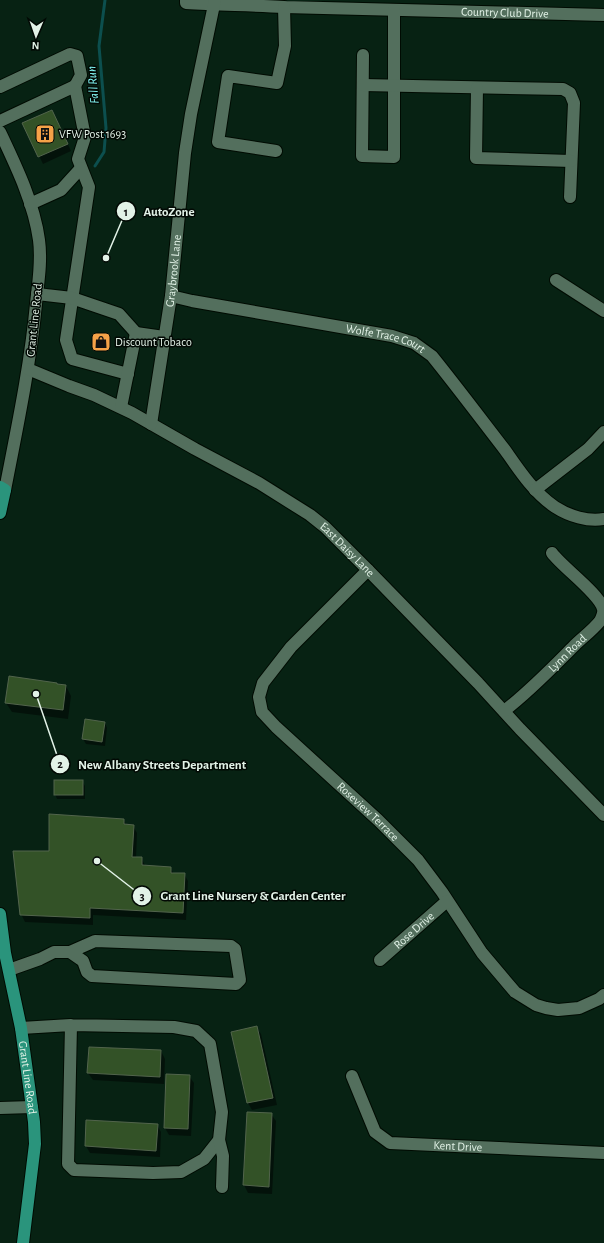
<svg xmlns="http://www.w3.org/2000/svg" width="604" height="1243" font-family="'Alegreya Sans',sans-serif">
<rect width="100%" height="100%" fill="#072213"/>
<g fill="#0007">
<polygon points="52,111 71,151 43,164 24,124"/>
<polygon points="57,685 66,686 71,696 68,719 12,712 6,703"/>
<polygon points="105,723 107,728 105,746 86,744 83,739"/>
<polygon points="82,781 85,786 85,799 57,799 55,794"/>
<polygon points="123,820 127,825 133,826 137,833 136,858 141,858 145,865 170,868 174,874 184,874 188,881 186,920 93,915 93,925 25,922 21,914 50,852"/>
<polygon points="256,1027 261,1034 277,1105 252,1110 248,1103 232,1033"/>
<polygon points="161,1051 165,1059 164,1084 93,1080 88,1073"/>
<polygon points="189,1076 194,1083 191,1136 169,1135 165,1128"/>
<polygon points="248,1113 271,1114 276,1121 272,1194 248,1193 244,1185"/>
<polygon points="87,1121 157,1125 161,1132 160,1157 90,1153 86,1146"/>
</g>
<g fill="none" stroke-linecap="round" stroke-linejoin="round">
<polyline stroke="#0c4f4e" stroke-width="3" points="95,166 104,152 106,128 99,46 105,0"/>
</g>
<g fill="#335227" stroke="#52644c">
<polygon points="52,110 68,144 38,157 22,123"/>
<polygon points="9,676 57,683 57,684 66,685 63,710 5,703"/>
<polygon points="85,719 105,722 102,742 82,739"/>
<rect x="54" y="780" width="29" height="15"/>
<polygon points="49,814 124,819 124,824 134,825 132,857 142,857 142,865 171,867 171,873 185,873 183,913 90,908 90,918 20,915 13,851 49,851"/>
<polygon points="257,1026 273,1098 247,1103 231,1032"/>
<polygon points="89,1047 161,1050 160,1077 87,1073"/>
<polygon points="166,1074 190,1075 188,1129 164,1128"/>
<polygon points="247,1112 272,1113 269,1187 243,1185"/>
<polygon points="86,1120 158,1124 156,1151 85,1146"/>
</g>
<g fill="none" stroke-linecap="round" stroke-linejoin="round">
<defs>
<g id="minor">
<path id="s1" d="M 186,0 L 186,3 C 219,5 251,5 284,7 L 604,15"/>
<polyline points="363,55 362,156 394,157 394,10"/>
<polyline points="363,85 563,89 570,93 574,103 570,197"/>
<polyline points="0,87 70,54 77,56 81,75 75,86"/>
<polyline points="477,88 476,158 571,161"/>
<polyline points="0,121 75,86 85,137 78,159 89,187 66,340 72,359 128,374"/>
<path d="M 0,132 C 16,166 34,203 39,240 C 42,262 38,283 36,304 C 30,367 17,428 5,490"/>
<polyline points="276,151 218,142 228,76 277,83 285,46 284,7"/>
<polyline points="30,204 61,190 81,168"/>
<polyline points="556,280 604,311"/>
<polyline points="37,294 72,298 119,314 136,333"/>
<path id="s2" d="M 171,296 L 192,301 L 392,336 L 414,343 L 432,356 C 457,387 481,419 505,450 C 519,470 534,493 555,507 C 569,516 588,522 604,519"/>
<path id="s3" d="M 28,369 L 69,386 L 94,395 L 132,413 L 195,449 L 259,483 L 310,515 L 325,527 L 368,570 L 478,683 L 520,729 L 604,815"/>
<polyline points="121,407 136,333 164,337"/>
<path id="s4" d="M 151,424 L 171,296 L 185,153 L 191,114 L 215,0"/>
<polyline points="535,490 588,449 604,432"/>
<path id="s5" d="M 368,570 L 291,647 L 263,683 L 259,697 L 262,712 L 276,727 L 378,820 L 418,860 L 442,892 L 482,953 L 515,992 L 536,1005 L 546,1008 L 558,1010 L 579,1008 L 599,999 L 604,995"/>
<path id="s6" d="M 504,711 C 529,692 551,669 574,646 C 582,638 593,630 600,621 C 602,617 604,613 603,609 C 600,594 562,567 552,553"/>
<path id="s7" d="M 380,960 L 447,901"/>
<polyline points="9,970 40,959 54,952 70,952 95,941 231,946 235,949 240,980 236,984 92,976 87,972 83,961 70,952"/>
<polyline points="21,1028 71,1025 174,1027 196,1031 210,1044 222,1112 219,1140 204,1159 181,1172 153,1173 74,1170 68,1164 71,1025"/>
<path id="s8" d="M 352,1076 L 375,1132 L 390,1143 L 604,1153"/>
<polyline points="0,1108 32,1107"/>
<polyline points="219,1140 223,1156 222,1187"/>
</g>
<g id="major">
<polyline points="0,487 5,490 0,513"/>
<path id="s9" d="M 0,914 L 5,953 L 21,1028 L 34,1122 L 35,1144 L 23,1243"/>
</g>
</defs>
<use href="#minor" stroke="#000b02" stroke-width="14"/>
<use href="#major" stroke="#000b02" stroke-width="14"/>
<use href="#minor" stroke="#536f5d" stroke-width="12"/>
<use href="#major" stroke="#2a947c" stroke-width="12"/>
</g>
<defs>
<symbol id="building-square" viewBox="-11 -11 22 22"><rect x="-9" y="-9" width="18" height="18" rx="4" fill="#f6a248" stroke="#020904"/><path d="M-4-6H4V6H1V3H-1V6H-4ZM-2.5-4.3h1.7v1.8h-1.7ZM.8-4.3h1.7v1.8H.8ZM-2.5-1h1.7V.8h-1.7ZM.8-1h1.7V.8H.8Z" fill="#111"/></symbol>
<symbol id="shop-square" viewBox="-11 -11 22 22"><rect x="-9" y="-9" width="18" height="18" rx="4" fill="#f6a248" stroke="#020904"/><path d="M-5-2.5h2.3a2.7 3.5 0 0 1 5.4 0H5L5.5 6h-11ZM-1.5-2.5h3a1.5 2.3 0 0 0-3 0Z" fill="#111"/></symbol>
</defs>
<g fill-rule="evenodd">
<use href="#building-square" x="34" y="123" width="22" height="22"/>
<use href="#shop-square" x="90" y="331" width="22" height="22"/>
</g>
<g text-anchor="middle" stroke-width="3" stroke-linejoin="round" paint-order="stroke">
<g font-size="12" fill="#e2f2e7" stroke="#020904">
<text dy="4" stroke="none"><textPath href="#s1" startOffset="322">Country Club Drive</textPath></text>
<text dy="4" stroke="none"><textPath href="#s4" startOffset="155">Graybrook Lane</textPath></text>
<text transform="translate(34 320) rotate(-84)" y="4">Grant Line Road</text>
<text dy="4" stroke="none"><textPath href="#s2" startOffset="219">Wolfe Trace Court</textPath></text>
<text dy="4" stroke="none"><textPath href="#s3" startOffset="369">East Daisy Lane</textPath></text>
<text dy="4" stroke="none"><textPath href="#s6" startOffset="86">Lynn Road</textPath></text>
<text dy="4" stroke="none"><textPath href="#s5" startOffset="330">Roseview Terrace</textPath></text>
<text dy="4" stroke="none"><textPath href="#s7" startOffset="45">Rose Drive</textPath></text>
<text dy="4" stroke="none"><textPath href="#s9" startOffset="166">Grant Line Road</textPath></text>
<text dy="4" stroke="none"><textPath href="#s8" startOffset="147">Kent Drive</textPath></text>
</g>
<g font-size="12" fill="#e2f2e7" stroke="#020904" text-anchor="start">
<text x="59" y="138">VFW Post 1693</text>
<text x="115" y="346">Discount Tobaco</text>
</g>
<g font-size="13" font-style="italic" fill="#84faf7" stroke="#020904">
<text transform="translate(92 85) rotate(-95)" y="5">Fall Run</text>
</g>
</g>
<path fill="none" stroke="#e2f2e7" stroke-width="1.5" d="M106 258L126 211M36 694L60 764M97 861L142 896"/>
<g fill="#e2f2e7" stroke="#020904" stroke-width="1.5">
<circle cx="106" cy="258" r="4"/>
<circle cx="36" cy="694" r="4"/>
<circle cx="97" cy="861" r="4"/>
<circle cx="126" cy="211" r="10"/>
<circle cx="60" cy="764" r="10"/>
<circle cx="142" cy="896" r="10"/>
</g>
<g font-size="12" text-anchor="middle" font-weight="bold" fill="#111">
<text x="126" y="216">1</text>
<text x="60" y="768">2</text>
<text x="142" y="900">3</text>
</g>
<g font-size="13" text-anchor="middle" font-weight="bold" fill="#e2f2e7" stroke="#020904" stroke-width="3" stroke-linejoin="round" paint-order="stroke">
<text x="169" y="216">AutoZone</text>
<text x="162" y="769">New Albany Streets Department</text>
<text x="253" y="900">Grant Line Nursery &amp; Garden Center</text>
</g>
<g transform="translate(36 36) rotate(182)" stroke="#020904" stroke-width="3" paint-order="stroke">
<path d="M0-3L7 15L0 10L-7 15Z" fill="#e2f2e7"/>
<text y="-6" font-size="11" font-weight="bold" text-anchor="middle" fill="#e2f2e7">N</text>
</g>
</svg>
